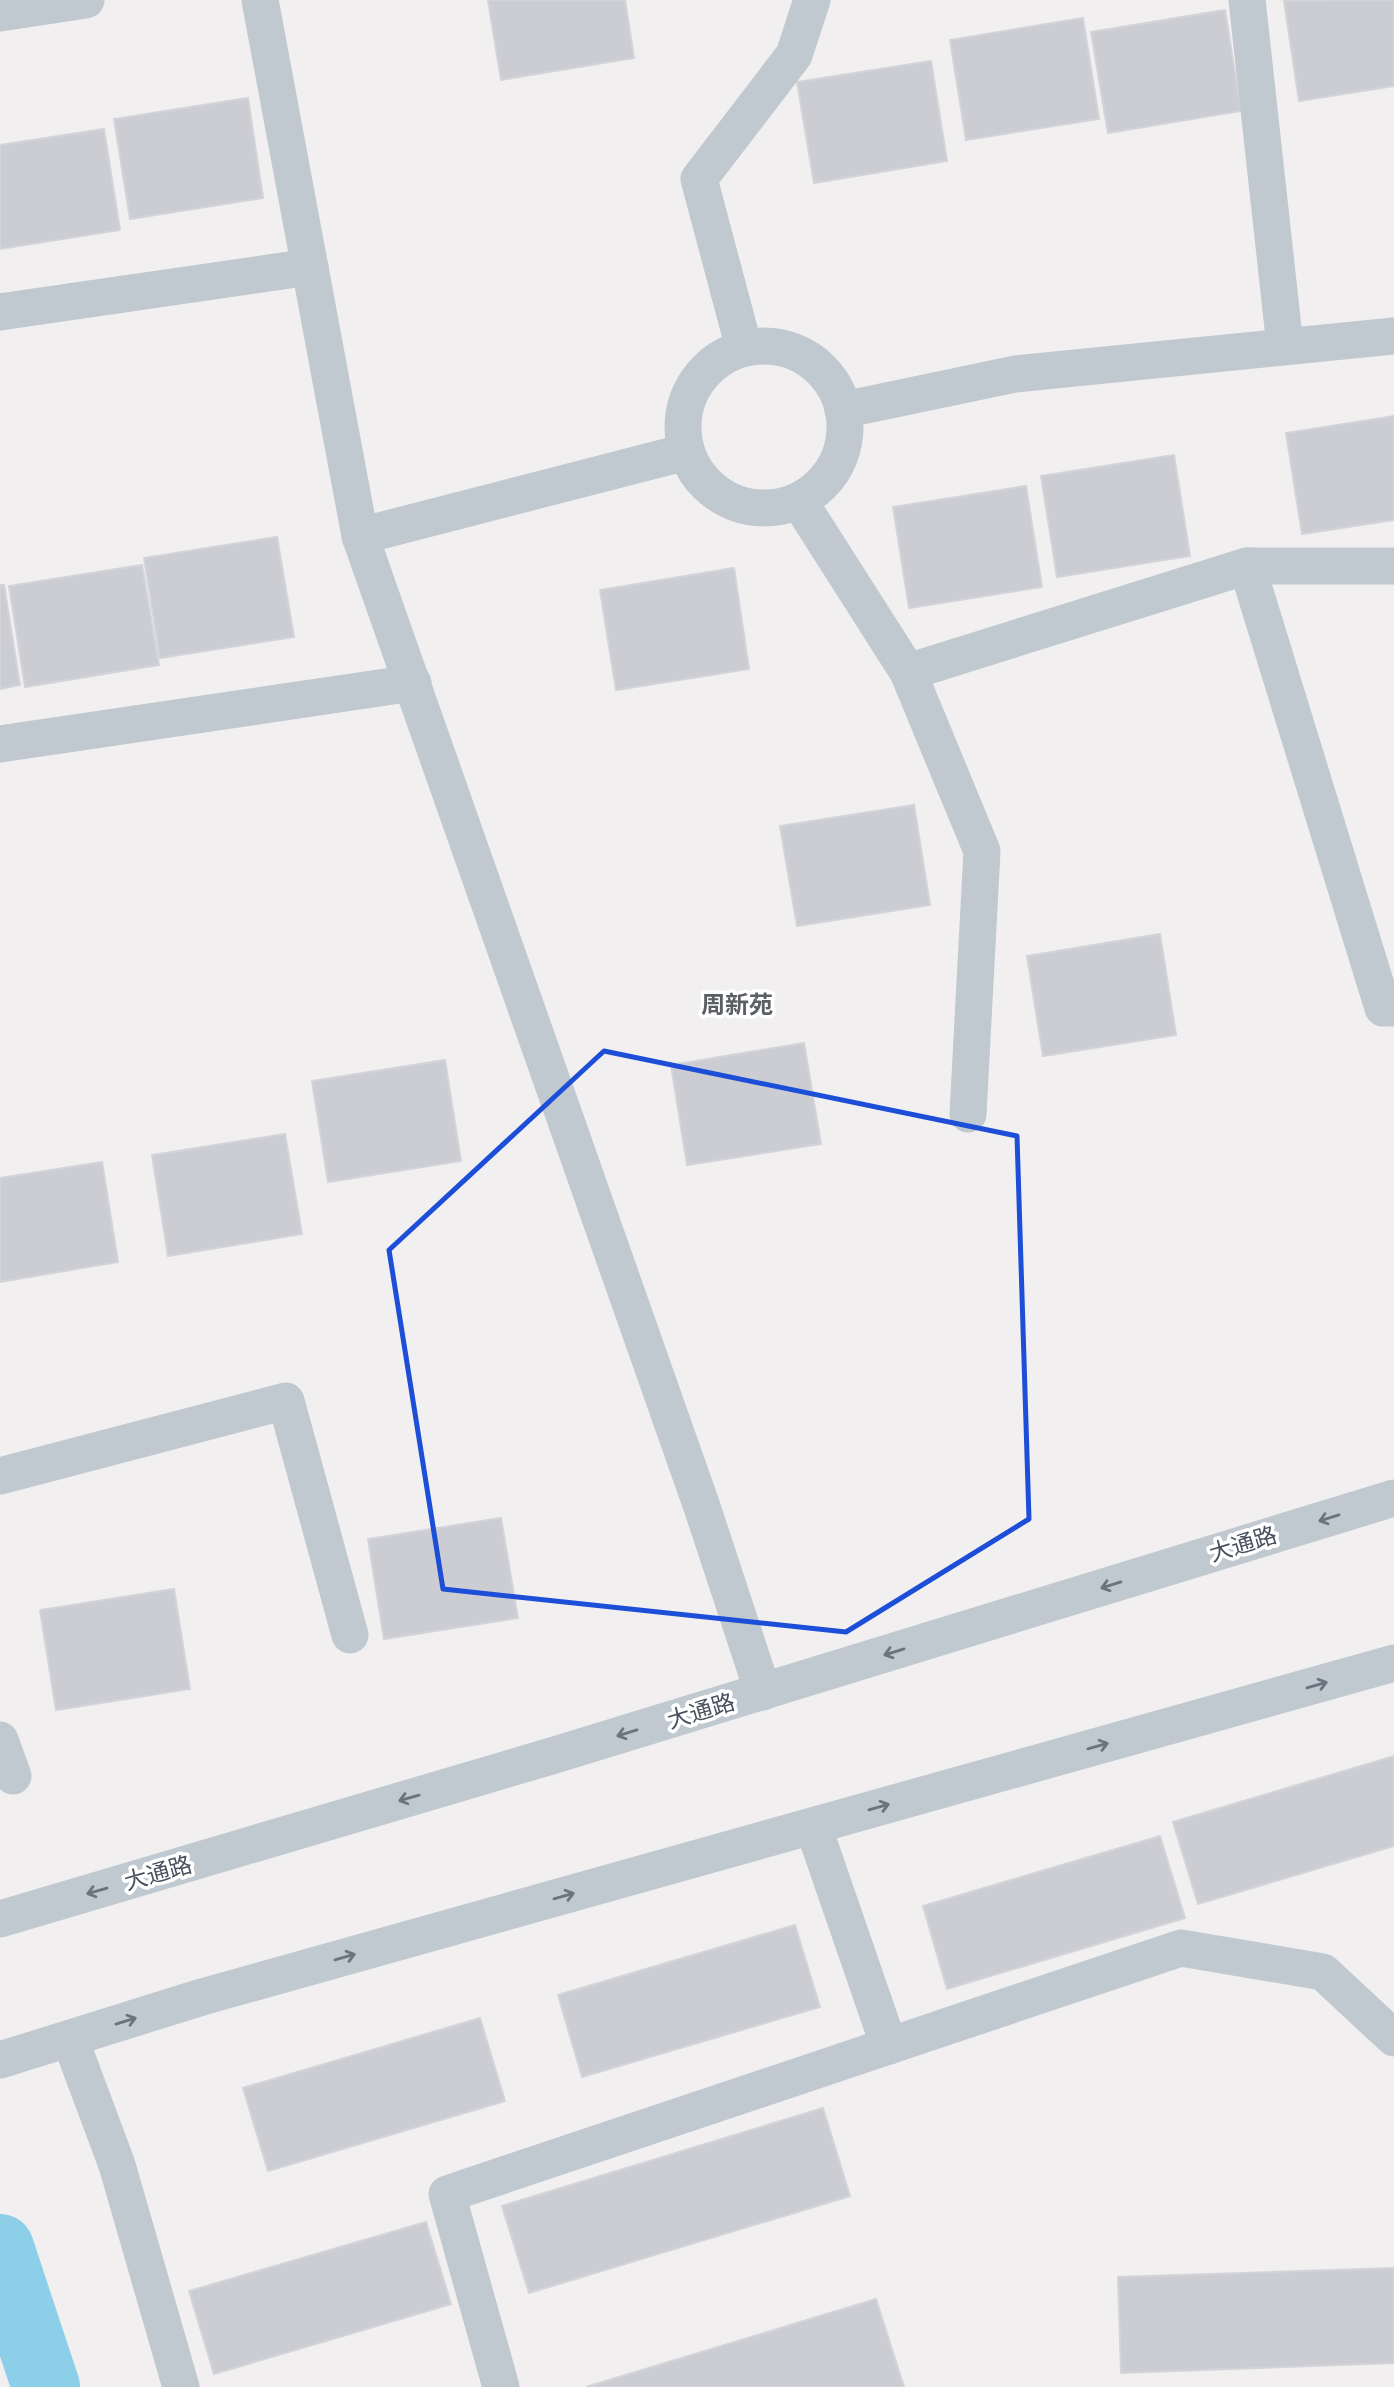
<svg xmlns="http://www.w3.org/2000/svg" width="1394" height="2387" font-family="'DM Sans','Noto Sans SC',sans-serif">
<rect width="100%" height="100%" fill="#f1efef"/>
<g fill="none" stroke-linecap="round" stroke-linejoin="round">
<polyline stroke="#8dcee9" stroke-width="68" points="0,2248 46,2387"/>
</g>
<g fill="#cccdd3" stroke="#d3d4da" stroke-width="2">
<polygon points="488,0 625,0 634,58 501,80"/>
<polygon points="1394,0 1394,86 1299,101 1284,1"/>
<polygon points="1225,10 1241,111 1108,133 1091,32"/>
<polygon points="1083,18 1099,119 966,140 950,40"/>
<polygon points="931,61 947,161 814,183 797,82"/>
<polygon points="248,98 263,198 130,219 114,119"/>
<polygon points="104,129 120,230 0,249 0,145"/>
<polygon points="1394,416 1394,520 1302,534 1286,433"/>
<polygon points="1174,455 1190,556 1057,577 1041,476"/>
<polygon points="1026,486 1042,587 909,608 893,507"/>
<polygon points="277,537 294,637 160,658 144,558"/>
<polygon points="142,565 159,665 25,687 9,586"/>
<polygon points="734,568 749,669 616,690 600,590"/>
<polygon points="0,585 4,585 20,685 0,689"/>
<polygon points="914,805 930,905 797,926 780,826"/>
<polygon points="1160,934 1176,1035 1043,1056 1027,956"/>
<polygon points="804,1043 821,1144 687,1165 671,1065"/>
<polygon points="445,1060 461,1161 328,1182 312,1081"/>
<polygon points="285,1134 302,1234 168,1256 152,1155"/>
<polygon points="102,1162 118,1262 0,1282 0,1178"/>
<polygon points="501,1518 518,1618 384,1639 368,1539"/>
<polygon points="174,1589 190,1689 56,1710 40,1610"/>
<polygon points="1394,1756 1394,1846 1198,1904 1173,1822"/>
<polygon points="1160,1836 1185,1918 947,1989 923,1906"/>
<polygon points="795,1925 820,2007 582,2077 558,1995"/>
<polygon points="480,2018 505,2101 268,2171 243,2088"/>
<polygon points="823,2108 850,2196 529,2293 502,2206"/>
<polygon points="426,2222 451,2304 214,2374 189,2291"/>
<polygon points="1394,2268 1394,2363 1121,2373 1118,2277"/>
<polygon points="876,2299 904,2387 586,2387"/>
</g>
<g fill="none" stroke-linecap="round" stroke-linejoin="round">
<g stroke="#c0c8d0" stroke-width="37">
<polyline points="260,0 360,536"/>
<polyline points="1247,0 1285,346"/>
<polyline points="0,13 86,0"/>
<polyline points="0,312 310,267"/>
<circle cx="764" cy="427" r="81"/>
<polyline points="744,348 699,179 794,55 812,0"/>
<polyline points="843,410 1015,374 1394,336"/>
<polyline points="686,452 360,536 702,1507 763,1692"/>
<polyline points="799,501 908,672 982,851 968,1114"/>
<polyline points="1247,566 1383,1008 1394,1008"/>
<polyline points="908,672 1247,566 1394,566"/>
<polyline points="0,744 413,683"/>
<polyline points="0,1476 286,1401 350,1635"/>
<polyline points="0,1740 13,1776"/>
<polyline points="813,1826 889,2046"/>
<polyline points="0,1919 558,1754 1394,1498"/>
<polyline points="70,2039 117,2165 181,2387"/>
<polyline points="0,2060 202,1997 1394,1663"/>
<polyline points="501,2387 447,2194 1181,1948 1323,1972 1394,2038"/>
</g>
</g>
<defs><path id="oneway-shaft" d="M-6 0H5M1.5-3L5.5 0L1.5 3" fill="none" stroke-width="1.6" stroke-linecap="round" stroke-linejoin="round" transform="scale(1.75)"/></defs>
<g stroke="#6b747e">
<use href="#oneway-shaft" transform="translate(1329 1518) rotate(163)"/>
<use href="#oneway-shaft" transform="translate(1111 1585) rotate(163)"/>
<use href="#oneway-shaft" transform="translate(894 1652) rotate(163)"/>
<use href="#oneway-shaft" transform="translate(1317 1685) rotate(-16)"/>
<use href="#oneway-shaft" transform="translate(627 1733) rotate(163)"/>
<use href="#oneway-shaft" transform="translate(1098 1746) rotate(-16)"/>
<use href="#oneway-shaft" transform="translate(409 1798) rotate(164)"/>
<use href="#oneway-shaft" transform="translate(879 1807) rotate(-16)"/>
<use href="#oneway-shaft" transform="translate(97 1891) rotate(164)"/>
<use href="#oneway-shaft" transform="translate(564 1896) rotate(-16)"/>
<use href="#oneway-shaft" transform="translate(345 1957) rotate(-16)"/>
<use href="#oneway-shaft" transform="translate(126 2021) rotate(-17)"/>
</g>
<path fill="none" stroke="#1d4ed8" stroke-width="5" stroke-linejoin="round" d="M 604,1051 L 1017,1136 L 1029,1519 L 846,1632 L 443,1589 L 389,1250 Z"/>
<g text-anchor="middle" stroke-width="7" stroke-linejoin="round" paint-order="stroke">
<g font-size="23" fill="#47505b" stroke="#fff">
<text transform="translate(1243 1544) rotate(-17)" y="8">大通路</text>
<text transform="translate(701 1711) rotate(-17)" y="8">大通路</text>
<text transform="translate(158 1873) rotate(-16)" y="8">大通路</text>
</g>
<g font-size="24" font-weight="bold" fill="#5b5e63" stroke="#fff">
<text x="737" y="1013">周新苑</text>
</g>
</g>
</svg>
